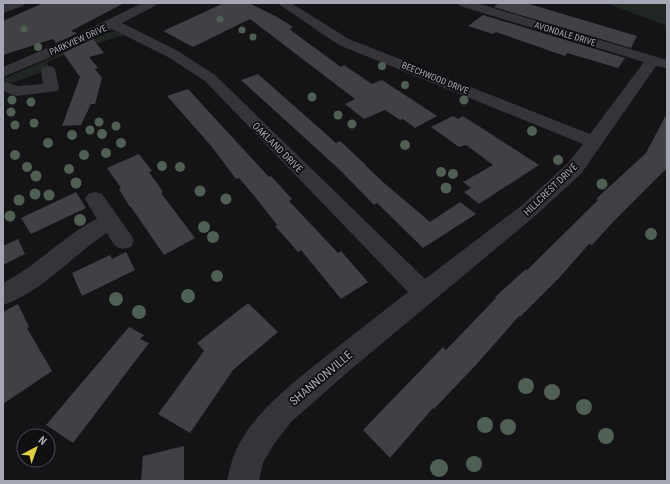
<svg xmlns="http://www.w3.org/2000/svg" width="670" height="484" font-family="'Roboto Condensed',sans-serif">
<rect width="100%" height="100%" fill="#141315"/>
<g fill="#202722">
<polygon points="606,3 667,3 667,26"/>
<polygon points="115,31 125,35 78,49 47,62 50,69 9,84 3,79 107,33"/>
</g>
<g fill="#404045">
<polygon points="43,3 124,3 71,31 77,33 72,36 56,43 53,39 3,55 3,21"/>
<polygon points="224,3 249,3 277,17 293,27 290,29 293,32 341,67 344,65 372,84 382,80 437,116 415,128 403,119 400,120 385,110 364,119 345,104 355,99 250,19 193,47 163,31"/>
<polygon points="499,3 526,3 637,36 631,48 494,7"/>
<polygon points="483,15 625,58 618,68 567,53 565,56 496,32 493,34 468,26"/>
<polygon points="93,39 104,53 89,57 98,68 95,69 102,78 95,104 91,104 81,125 62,126 80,77 63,53"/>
<polygon points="258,74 336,143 340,141 366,165 365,165 383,182 430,222 460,202 476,214 423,248 377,203 374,205 341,171 241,80"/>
<polygon points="188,89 269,177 271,176 292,199 289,201 338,253 341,251 368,282 341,299 301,250 298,252 275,226 277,225 256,198 239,178 236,179 212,147 167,96"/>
<polygon points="667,113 667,168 614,221 592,245 589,244 559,278 520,317 519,316 475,366 434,409 433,408 390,458 363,430 443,347 446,350 496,298 495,297 526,269 527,270 598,200 596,199 646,153"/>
<polygon points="453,116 458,119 463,116 539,165 479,204 464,192 471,188 463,182 493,165 466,145 459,147 431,127"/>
<polygon points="139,154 152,171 149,172 163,192 161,193 195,238 164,255 131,207 130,207 119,189 121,188 107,168"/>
<polygon points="76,192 86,208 31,234 21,218"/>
<polygon points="18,239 25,254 3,265 3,246"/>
<polygon points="126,252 135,270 82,296 72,273 110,255 112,259"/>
<polygon points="248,303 278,332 233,370 190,433 158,414 204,351 197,343"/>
<polygon points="18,304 29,327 27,328 52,371 3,404 3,312"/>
<polygon points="129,327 144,335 140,339 149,343 73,443 46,425"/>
<polygon points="184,446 184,481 141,481 143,456"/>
</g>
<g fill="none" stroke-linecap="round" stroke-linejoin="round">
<g fill="#353539" fill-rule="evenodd">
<polygon points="8,3 25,3 23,6 3,13 3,5"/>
<path d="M 142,3 L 157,3 L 155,6 L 122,23 L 178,51 L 215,75 L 425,279 L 521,206 L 567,164 L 583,144 L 339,45 L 277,3 L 291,3 L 349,39 L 590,134 L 644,62 L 460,6 L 458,3 L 477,3 L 667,60 L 667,68 L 656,66 L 581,174 L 535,216 L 350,370 L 291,422 L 274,444 L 263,463 L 259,481 L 227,481 C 230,469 232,457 238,446 C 255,414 282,392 310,369 C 342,343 375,318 408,292 L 205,81 L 168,57 L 112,29 L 46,59 L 3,77 L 3,67 L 73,37 Z"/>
<polygon points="48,66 53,67 55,70 59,88 57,91 16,96 3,91 3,81 18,86 43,84 41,70 43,67"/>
<path d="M 95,192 L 102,194 L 131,235 L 134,241 L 131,247 C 116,252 114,245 107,233 C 71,256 44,291 3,305 L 3,283 C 38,265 63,236 97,219 L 85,199 L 88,194 Z"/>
</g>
</g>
<g fill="#4f5f54">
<circle cx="220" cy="19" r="3.5"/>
<circle cx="24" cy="29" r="3.5"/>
<circle cx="242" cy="30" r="3.5"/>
<circle cx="253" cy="37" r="3.5"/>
<circle cx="38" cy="47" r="4"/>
<circle cx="382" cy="66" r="4"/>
<circle cx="405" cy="85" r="4"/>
<circle cx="312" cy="97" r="4.5"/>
<circle cx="12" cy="100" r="4.5"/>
<circle cx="464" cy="100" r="4.5"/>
<circle cx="31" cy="102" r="4.5"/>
<circle cx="11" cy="112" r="4.5"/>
<circle cx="338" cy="115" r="4.5"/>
<circle cx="99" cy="122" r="4.5"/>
<circle cx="34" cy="123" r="4.5"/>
<circle cx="352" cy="124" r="4.5"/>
<circle cx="15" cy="125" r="4.5"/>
<circle cx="116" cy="126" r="4.5"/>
<circle cx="90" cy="130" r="4.5"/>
<circle cx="532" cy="131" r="5"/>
<circle cx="102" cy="134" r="5"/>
<circle cx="72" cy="135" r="5"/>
<circle cx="48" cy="143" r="5"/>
<circle cx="121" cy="143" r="5"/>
<circle cx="405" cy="145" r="5"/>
<circle cx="106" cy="153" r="5"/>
<circle cx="15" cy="155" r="5"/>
<circle cx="84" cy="155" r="5"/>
<circle cx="558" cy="160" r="5"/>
<circle cx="162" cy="166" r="5"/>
<circle cx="27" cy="167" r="5"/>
<circle cx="180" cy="167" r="5"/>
<circle cx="69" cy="169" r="5"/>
<circle cx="441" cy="172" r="5"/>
<circle cx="453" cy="174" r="5"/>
<circle cx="36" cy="176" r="5.5"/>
<circle cx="76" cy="183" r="5.5"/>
<circle cx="602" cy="184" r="5.5"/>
<circle cx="446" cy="188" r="5.5"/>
<circle cx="200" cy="191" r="5.5"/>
<circle cx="35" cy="194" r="5.5"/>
<circle cx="49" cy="195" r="5.5"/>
<circle cx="226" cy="199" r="5.5"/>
<circle cx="19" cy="200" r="5.5"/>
<circle cx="10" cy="216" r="5.5"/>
<circle cx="80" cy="220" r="6"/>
<circle cx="204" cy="227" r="6"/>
<circle cx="651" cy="234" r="6"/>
<circle cx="213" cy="237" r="6"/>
<circle cx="217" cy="276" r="6"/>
<circle cx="188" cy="296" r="7"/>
<circle cx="116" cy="299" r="7"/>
<circle cx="139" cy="312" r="7"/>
<circle cx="526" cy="386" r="8"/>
<circle cx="552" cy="392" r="8"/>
<circle cx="584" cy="407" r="8"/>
<circle cx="485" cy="425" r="8"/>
<circle cx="508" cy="427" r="8"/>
<circle cx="606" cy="436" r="8"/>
<circle cx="474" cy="464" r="8"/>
<circle cx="439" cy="468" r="9"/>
</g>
<g text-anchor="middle" stroke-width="3.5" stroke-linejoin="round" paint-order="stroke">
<g font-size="9" fill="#a6a7b4" stroke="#0f0e10">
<text transform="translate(565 34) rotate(17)" y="3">AVONDALE DRIVE</text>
<text transform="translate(78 40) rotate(-24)" y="3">PARKVIEW DRIVE</text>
<text transform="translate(435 78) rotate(22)" y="3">BEECHWOOD DRIVE</text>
</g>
<g font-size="10" fill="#a6a7b4" stroke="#0f0e10">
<text transform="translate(278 147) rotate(45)" y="4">OAKLAND DRIVE</text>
<text transform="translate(550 189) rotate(-44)" y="4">HILLCREST DRIVE</text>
</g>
<g font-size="12" fill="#a6a7b4" stroke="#0f0e10">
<text transform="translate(321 378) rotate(-40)" y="4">SHANNONVILLE</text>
</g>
</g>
<rect width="670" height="484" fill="none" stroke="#a6a7b4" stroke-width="8"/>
<g transform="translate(36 448) rotate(41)"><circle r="19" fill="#0f0e10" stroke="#4b4b52"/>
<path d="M0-3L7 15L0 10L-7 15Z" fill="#ded042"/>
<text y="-6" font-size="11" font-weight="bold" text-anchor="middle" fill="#a6a7b4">N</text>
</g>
</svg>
